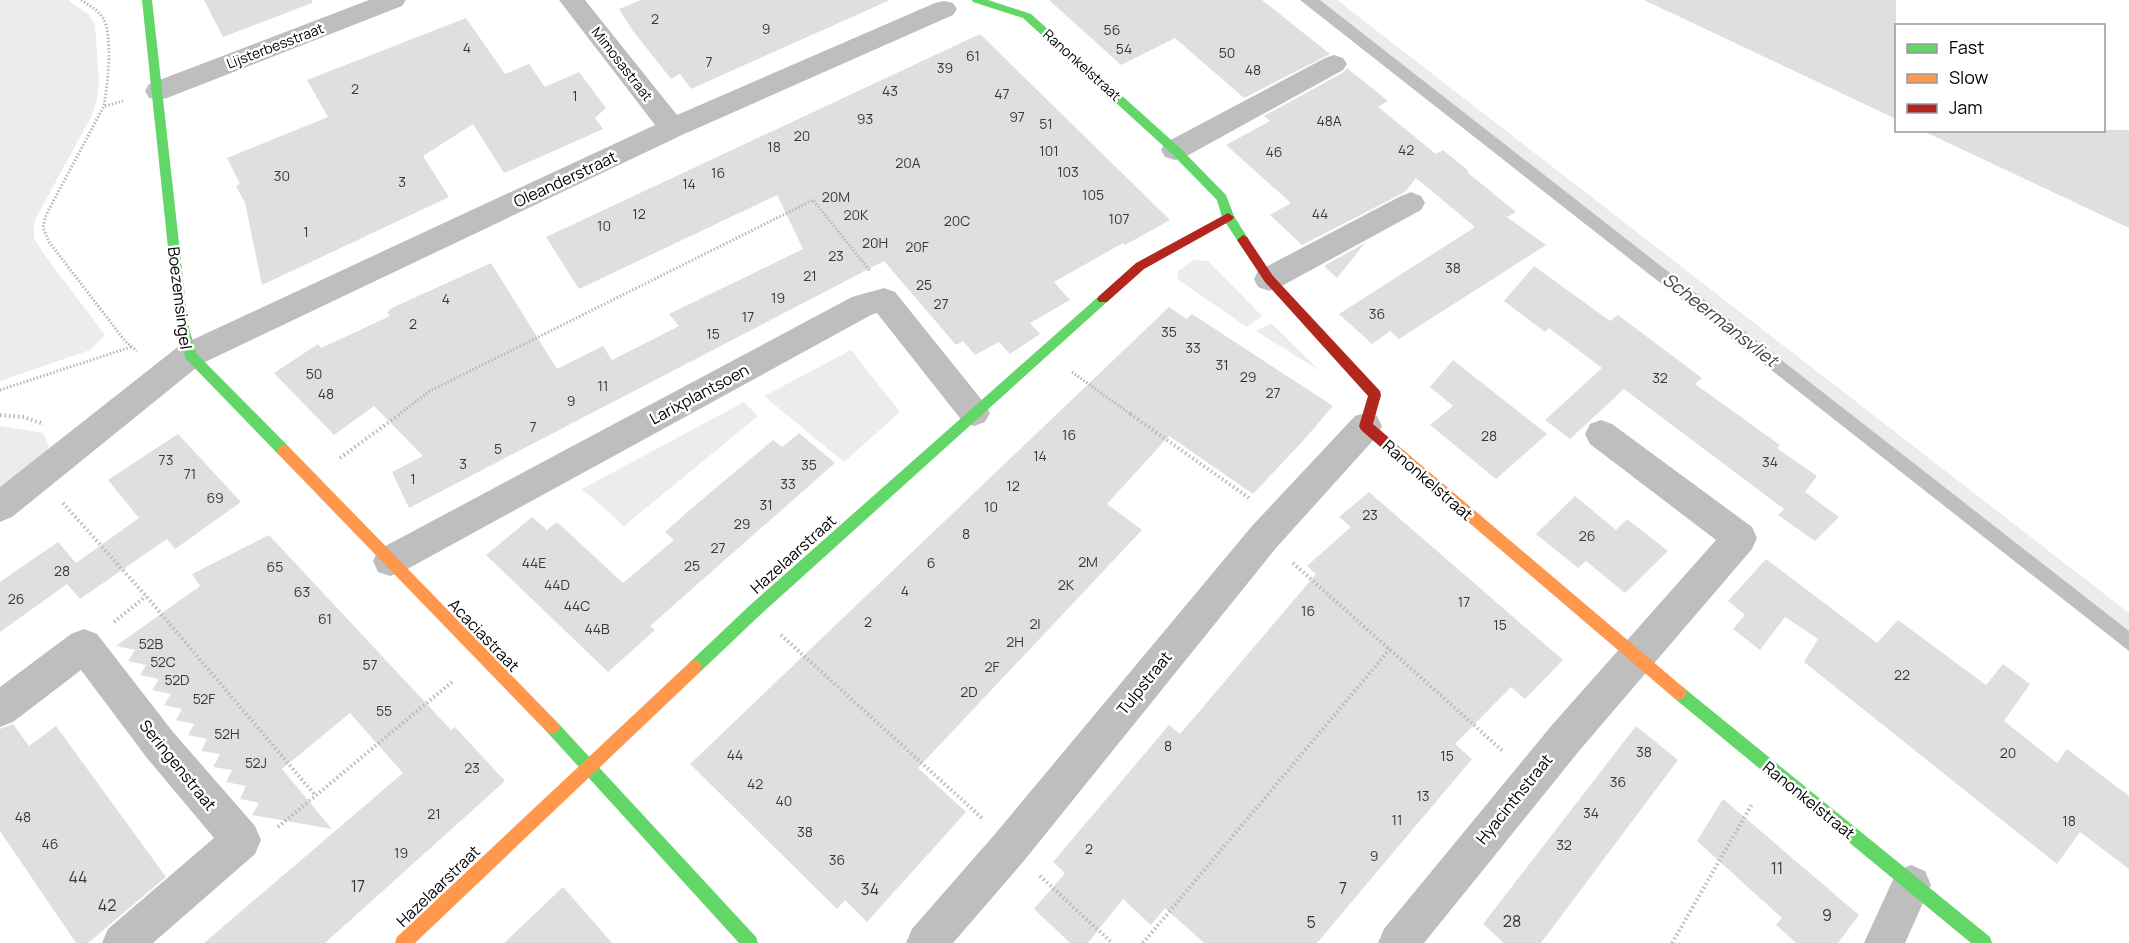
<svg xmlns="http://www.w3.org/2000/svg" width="2129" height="943" font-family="Manrope,sans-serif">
<rect width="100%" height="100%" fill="#fff"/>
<g fill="#ececec">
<polygon points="0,0 68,0 89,15 95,25 99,83 97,99 91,117 37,216 34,224 34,238 43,253 105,335 90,350 0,381"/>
<polygon points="1320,0 1337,0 2129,613 2129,631"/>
<polygon points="1194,260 1208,261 1262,316 1247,327 1177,279 1178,271"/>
<polygon points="1271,323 1320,371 1256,331"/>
<polygon points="851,350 900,412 844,462 764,396"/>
<polygon points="744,402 758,416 624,526 582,489"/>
<polygon points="0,426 43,433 49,446 44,457 0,492"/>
</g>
<polygon fill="#bfbfbf" points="1300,0 1320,0 2129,631 2129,651"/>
<g fill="#dfdfdf">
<polygon points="204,0 312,0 312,3 223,37"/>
<polygon points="641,0 890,0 691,89 680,74 671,79 633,31 619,9"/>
<polygon points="1049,0 1262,0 1330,54 1244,98 1175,38 1121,65"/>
<polygon points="1644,0 1896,0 1896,119"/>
<polygon points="466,18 505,74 529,64 545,87 579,72 606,108 595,118 603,129 504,173 473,124 423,156 449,197 262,285 245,203 236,186 240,184 227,158 328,117 307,80"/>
<polygon points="980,34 1170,220 1125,245 1123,243 1054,282 1070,300 1030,323 1040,334 1010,354 999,342 975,355 963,341 956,345 884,261 409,508 392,472 423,456 374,406 334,435 274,373 318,344 321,348 390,316 387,312 394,307 491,263 557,369 603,346 612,360 679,326 669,314 803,249 777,195 579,289 546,237"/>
<polygon points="1347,68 1388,101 1378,107 1436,154 1443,150 1469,171 1467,172 1516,212 1507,217 1546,245 1399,339 1390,331 1372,344 1339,314 1475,227 1416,178 1405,192 1302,245 1270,215 1291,203 1226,145 1270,121 1264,116 1344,72"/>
<polygon points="1921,130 2129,130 2129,228"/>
<polygon points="1365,243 1337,278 1324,266"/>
<polygon points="1534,266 1610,321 1618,315 1702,378 1695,384 1780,445 1777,448 1817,476 1805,492 1839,517 1815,541 1778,515 1784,509 1624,389 1570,439 1545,420 1602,368 1549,328 1545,332 1504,301"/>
<polygon points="1169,307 1187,319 1192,314 1333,406 1302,442 1253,494 1169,436 1107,504 1142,530 918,768 966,812 867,922 845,900 837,909 690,764"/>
<polygon points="1453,360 1547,434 1496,479 1430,425 1453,406 1430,387"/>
<polygon points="799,433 835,463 650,626 655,630 608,672 486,555 532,517 547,530 557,522 623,583 674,540 665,532 692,508 773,440 782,447"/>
<polygon points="178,434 241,502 175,549 167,539 80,599 67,584 0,632 0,582 58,542 76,563 139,518 108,480"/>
<polygon points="1369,492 1563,660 1525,699 1511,687 1455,744 1472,759 1317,943 1204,943 1165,908 1151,925 1123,899 1088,943 1070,943 1034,909 1065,873 1053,862 1169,725 1180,734 1316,574 1307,566 1351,527 1339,517"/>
<polygon points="1575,496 1616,530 1627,519 1668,551 1625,593 1586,561 1578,568 1536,534"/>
<polygon points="269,535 451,730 455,727 505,781 325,943 204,943 403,773 350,713 282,769 332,829 252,815 259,803 240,799 246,786 226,782 232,770 213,767 220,754 201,751 207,739 188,735 194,724 176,720 182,709 164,705 171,694 152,690 159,679 140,675 146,665 128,661 135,650 116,646 200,586 192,574"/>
<polygon points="1766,559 1877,643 1898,620 1986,685 2003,664 2030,684 2004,721 2057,763 2067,749 2129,796 2129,869 2080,832 2057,864 1804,662 1818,639 1785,617 1760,650 1733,629 1745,615 1728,601"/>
<polygon points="13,724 29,746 56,726 166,877 88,943 76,943 0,831 0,729"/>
<polygon points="1636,726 1678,760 1541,943 1504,943 1483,924"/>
<polygon points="1723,799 1859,915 1838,943 1796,943 1776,925 1782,918 1697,841"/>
<polygon points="563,887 612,943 504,943"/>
</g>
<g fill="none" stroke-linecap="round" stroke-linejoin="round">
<g stroke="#b9b9b9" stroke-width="3" stroke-dasharray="1.5 2" stroke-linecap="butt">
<path d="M 81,0 C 89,5 98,10 103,18 C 113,35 108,80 105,99 L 104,106 L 46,215 L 43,227 L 49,242 L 125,341 L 137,351"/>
<polyline points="105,106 123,101"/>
<polyline points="1072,372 1132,415"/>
<polyline points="0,390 131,347"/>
<polyline points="398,415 430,391 813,200 870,271"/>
</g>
<g stroke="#b9b9b9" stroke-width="4" stroke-dasharray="1.5 3" stroke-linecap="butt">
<polyline points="1130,414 1249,498"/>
<polyline points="0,415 23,417 44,424"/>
<polyline points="340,458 400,414"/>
<polyline points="63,503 146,596 315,795"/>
<polyline points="1293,563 1504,752"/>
<polyline points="114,622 146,596"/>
<polyline points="781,635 982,818"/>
<polyline points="278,827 452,682"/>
<polyline points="1040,876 1112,943"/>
<polyline points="1143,943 1390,649"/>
<polyline points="1672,943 1752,804"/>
</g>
<g fill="#bebebe" fill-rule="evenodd">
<polygon points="369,0 406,0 402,6 167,98 158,100 149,98 145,91 149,84"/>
<polygon points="559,0 585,0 677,115 935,3 944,1 953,3 957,9 953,15 682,135 201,364 12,517 0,522 0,487 179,346 655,125"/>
<polygon points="1334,55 1343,58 1347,64 1343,70 1185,157 1175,160 1165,157 1161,150 1165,143 1325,58"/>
<polygon points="1411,192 1421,196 1425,203 1421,210 1280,287 1269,291 1258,287 1254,279 1258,271 1401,196"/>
<polygon points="884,288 895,292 985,404 990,413 985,422 974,426 963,422 877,313 871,315 402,572 390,576 378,572 373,561 378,550 852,297"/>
<polygon points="1366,413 1377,416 1382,426 1377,436 1276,548 1023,862 953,943 906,943 912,929 995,834 1252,526 1355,416"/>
<polygon points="1601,420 1612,424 1752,527 1757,538 1752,549 1579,751 1424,943 1378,943 1384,929 1552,725 1716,540 1590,444 1585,434 1590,424"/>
<polygon points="84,629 97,634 173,732 255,826 261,840 255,854 153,943 102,943 108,929 214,838 147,758 81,670 13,722 0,727 0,687 71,634"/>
<polygon points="1911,865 1925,871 1931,885 1905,943 1864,943 1897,871"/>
</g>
<g fill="#63d668" fill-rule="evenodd">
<polygon points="142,0 152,0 188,324 196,353 289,447 291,451 289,455 279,455 186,359 176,324"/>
<polygon points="972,0 988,0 1031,14 1179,147 1226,195 1234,216 1249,240 1247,243 1239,243 1222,217 1217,200 1171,153 1023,18 973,2"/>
<polygon points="1103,294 1109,299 1107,302 759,616 700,672 695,674 690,672 688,667 690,662 749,606 1099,296"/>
<polygon points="1679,686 1684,688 1990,937 1992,943 1971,943 1674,698 1671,693 1674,688"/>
<polygon points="552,720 557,722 756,937 758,943 739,943 547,732 544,727 547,722"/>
</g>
<g fill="#ff974d" fill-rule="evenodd">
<polygon points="1389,440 1394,442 1684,688 1687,693 1684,698 1679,700 1674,698 1384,450 1382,446 1384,442"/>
<polygon points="284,445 289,447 557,722 560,727 557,732 552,734 547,732 279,455 277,451 279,447"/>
<polygon points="695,660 700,662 702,667 700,672 415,943 395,943 397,937 690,662"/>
</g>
<g fill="#b3261e" fill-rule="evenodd">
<polygon points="1228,213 1234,217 1232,220 1144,269 1107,302 1099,302 1097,299 1099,296 1136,263"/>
<polygon points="1243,235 1247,237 1273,276 1380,391 1381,395 1373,424 1394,442 1396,446 1394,450 1384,450 1361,430 1359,426 1368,396 1265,282 1237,240"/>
</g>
</g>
<g text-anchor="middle" stroke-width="5" stroke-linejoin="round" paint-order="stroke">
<g font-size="14" fill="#383838">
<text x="655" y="24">2</text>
<text x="766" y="34">9</text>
<text x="1112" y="35">56</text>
<text x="467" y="53">4</text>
<text x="1124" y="54">54</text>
<text x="1227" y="58">50</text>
<text x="973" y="61">61</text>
<text x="709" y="67">7</text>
<text x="945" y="73">39</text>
<text x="1253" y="75">48</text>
<text x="355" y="94">2</text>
<text x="890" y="96">43</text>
<text x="1002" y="99">47</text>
<text x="575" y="101">1</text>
<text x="1017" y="122">97</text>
<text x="865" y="124">93</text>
<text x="1329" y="126">48A</text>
<text x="1046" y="129">51</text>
<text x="802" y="141">20</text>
<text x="774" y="152">18</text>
<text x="1406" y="155">42</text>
<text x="1049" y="156">101</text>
<text x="1274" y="157">46</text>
<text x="908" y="168">20A</text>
<text x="1068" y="177">103</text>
<text x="718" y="178">16</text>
<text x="282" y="181">30</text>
<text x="402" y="187">3</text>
<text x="689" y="189">14</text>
<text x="1093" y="200">105</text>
<text x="836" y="202">20M</text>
<text x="639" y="219">12</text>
<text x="1320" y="219">44</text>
<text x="856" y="220">20K</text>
<text x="1119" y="224">107</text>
<text x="957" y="226">20C</text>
<text x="604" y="231">10</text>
<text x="306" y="237">1</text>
<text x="875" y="248">20H</text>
<text x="917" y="252">20F</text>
<text x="836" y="261">23</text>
<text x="1453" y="273">38</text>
<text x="810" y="281">21</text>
<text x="924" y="290">25</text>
<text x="778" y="303">19</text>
<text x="446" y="304">4</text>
<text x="941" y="309">27</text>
<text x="1377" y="319">36</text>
<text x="748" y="322">17</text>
<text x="413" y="329">2</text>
<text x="1169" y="337">35</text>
<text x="713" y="339">15</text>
<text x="1193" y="353">33</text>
<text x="1222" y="370">31</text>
<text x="314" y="379">50</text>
<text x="1248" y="382">29</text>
<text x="1660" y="383">32</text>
<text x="603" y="391">11</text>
<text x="1273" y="398">27</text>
<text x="326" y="399">48</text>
<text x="571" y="406">9</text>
<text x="533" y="432">7</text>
<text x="1069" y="440">16</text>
<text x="1489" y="441">28</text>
<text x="498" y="454">5</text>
<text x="1040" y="461">14</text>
<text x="166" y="465">73</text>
<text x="1770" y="467">34</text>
<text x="463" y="469">3</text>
<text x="809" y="470">35</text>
<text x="190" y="479">71</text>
<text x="413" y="484">1</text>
<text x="788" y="489">33</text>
<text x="1013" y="491">12</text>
<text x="215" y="503">69</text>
<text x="766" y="510">31</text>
<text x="991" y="512">10</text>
<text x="1370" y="520">23</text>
<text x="742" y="529">29</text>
<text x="966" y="539">8</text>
<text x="1587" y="541">26</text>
<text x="718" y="553">27</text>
<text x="1088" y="567">2M</text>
<text x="534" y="568">44E</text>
<text x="931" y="568">6</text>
<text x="692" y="571">25</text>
<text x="275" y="572">65</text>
<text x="62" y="576">28</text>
<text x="557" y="590">44D</text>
<text x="1066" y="590">2K</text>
<text x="905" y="596">4</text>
<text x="302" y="597">63</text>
<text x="16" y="604">26</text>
<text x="1464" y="607">17</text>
<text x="577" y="611">44C</text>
<text x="1308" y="616">16</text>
<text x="325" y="624">61</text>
<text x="868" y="627">2</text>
<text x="1035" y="629">2I</text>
<text x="1500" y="630">15</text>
<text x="597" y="634">44B</text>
<text x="1015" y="647">2H</text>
<text x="151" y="649">52B</text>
<text x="163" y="667">52C</text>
<text x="370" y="670">57</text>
<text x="992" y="672">2F</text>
<text x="1902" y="680">22</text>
<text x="177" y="685">52D</text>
<text x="969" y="697">2D</text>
<text x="204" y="704">52F</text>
<text x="384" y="716">55</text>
<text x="227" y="739">52H</text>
<text x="1168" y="751">8</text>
<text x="1644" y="757">38</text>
<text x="2008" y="758">20</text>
<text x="735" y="760">44</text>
<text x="1447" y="761">15</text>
<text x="256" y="768">52J</text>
<text x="472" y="773">23</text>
<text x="1618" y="787">36</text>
<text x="755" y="789">42</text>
<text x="1423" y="801">13</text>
<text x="784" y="806">40</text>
<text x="1591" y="818">34</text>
<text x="434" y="819">21</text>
<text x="23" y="822">48</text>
<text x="1397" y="825">11</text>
<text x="2069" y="826">18</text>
<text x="805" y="837">38</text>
<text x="50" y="849">46</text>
<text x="1564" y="850">32</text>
<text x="1089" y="854">2</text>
<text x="401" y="858">19</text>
<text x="1374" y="861">9</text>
<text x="837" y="865">36</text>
</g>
<g font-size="14" fill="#000" stroke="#fff">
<text transform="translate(275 46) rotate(-21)" y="5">Lijsterbesstraat</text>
<text transform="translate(622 64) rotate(52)" y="5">Mimosastraat</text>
<text transform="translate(1082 65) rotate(42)" y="5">Ranonkelstraat</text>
</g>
<g font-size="16" fill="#000" stroke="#fff">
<text transform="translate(565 179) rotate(-25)" y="6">Oleanderstraat</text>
<text transform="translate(180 298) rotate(83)" y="6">Boezemsingel</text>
<text transform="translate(699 394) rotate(-28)" y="6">Larixplantsoen</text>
<text transform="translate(1428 480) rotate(41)" y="6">Ranonkelstraat</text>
<text transform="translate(793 554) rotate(-42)" y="6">Hazelaarstraat</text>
<text transform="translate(484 635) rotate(46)" y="6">Acaciastraat</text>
<text transform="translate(1144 683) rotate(-51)" y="6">Tulpstraat</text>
<text transform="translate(178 765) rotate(51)" y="6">Seringenstraat</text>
<text transform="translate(1514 799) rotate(-51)" y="6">Hyacinthstraat</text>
<text transform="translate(1809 800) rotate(39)" y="6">Ranonkelstraat</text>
<text transform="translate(438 886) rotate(-44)" y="6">Hazelaarstraat</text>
</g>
<g font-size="16" fill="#383838">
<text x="1777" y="874">11</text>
<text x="78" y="883">44</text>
<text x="358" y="892">17</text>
<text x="1343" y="894">7</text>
<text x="870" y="895">34</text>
<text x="107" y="911">42</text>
<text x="1827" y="921">9</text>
<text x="1512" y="927">28</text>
<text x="1311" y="928">5</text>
</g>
<g font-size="18" font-style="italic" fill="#444" stroke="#fff">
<text transform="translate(1720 320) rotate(38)" y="6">Scheermansvliet</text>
</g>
</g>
<rect x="1895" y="24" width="210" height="108" fill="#ffffff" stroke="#999999" stroke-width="1.5"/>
<rect x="1907" y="44" width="30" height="9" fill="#63d668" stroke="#999999" stroke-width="1.5"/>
<text x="1949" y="54" font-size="18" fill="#000000">Fast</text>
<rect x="1907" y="74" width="30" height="9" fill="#ff974d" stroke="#999999" stroke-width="1.5"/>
<text x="1949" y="84" font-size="18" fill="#000000">Slow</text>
<rect x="1907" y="104" width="30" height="9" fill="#b3261e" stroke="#999999" stroke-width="1.5"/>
<text x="1949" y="114" font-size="18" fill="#000000">Jam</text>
</svg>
